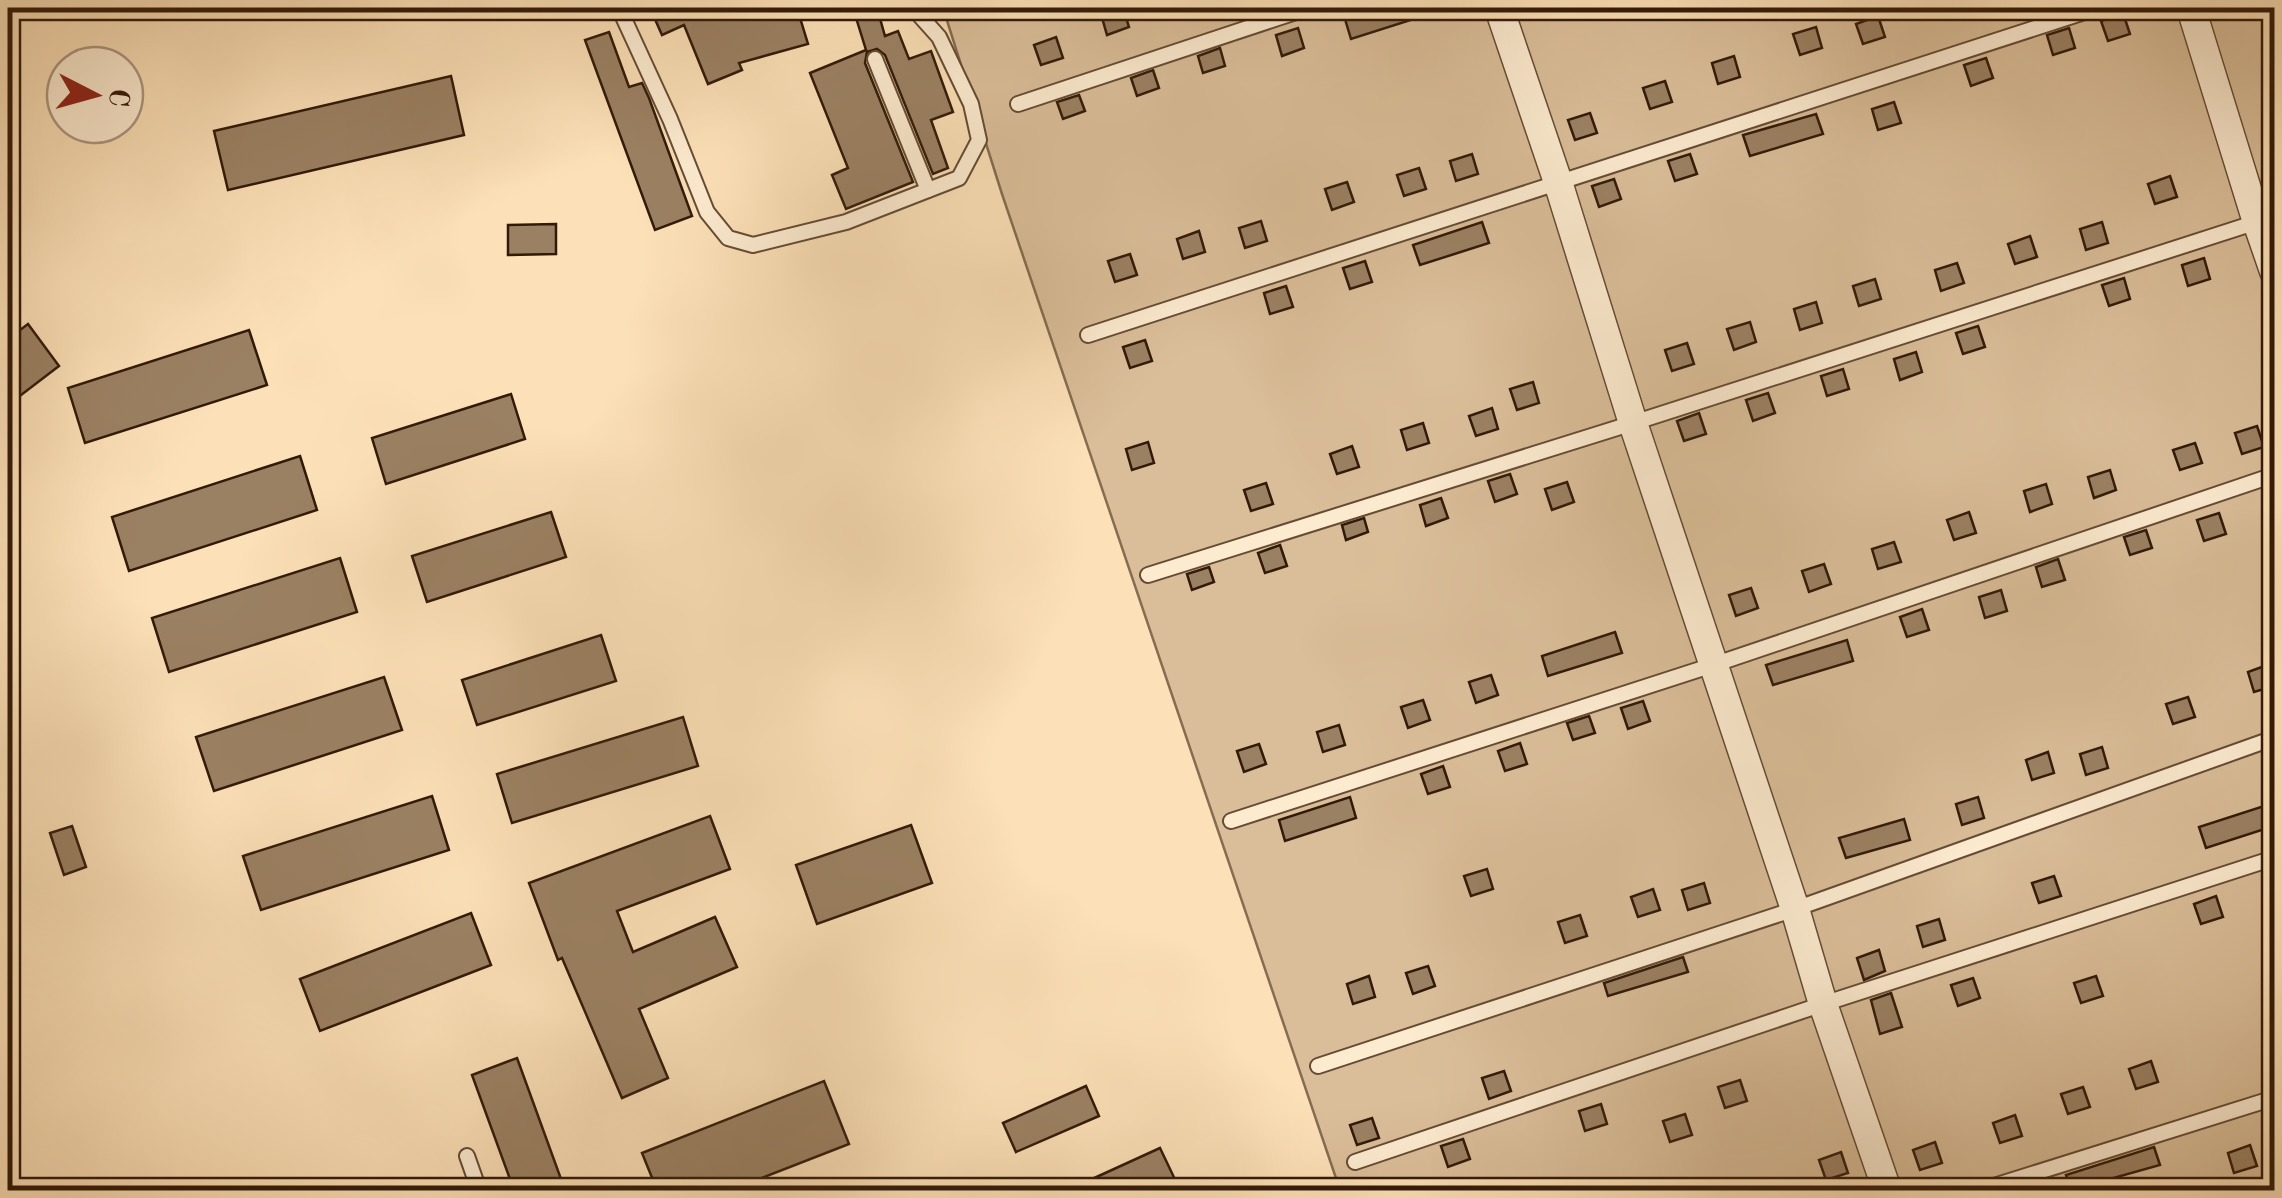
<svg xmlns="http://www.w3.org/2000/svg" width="2282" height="1198" font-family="'Old Standard TT',serif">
<rect width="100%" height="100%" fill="#fce0b7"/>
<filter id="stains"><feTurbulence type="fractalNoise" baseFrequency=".002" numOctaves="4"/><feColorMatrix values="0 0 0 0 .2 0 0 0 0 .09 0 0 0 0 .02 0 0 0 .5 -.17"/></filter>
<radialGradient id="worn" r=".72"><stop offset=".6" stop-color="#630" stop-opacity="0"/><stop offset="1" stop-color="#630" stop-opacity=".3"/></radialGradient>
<polygon fill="#dabe99" stroke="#866c51" stroke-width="2.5" points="943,8 2274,8 2274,1190 1340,1190 1002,194"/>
<g fill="#9b8163" stroke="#321a09" stroke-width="2.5">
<polygon points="650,8 726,8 718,12 719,16 749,8 797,8 808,44 739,63 742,70 708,84 684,25 662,35"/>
<polygon points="853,8 877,8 885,36 898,31 909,59 931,51 953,112 931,120 948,168 933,174 885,55 877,49 867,52 865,63 913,182 846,209 832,175 848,168 810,73 866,50"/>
<polygon points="1123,8 1129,27 1107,35 1101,14"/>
<polygon points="1379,8 1435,8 1436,12 1351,39 1345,19"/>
<polygon points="2123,13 2130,34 2108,41 2101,21"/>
<polygon points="1878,16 1885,37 1863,44 1856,24"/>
<polygon points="1816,27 1822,48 1800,55 1793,34"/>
<polygon points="1298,28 1304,48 1282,56 1276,35"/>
<polygon points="2069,28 2075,48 2053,55 2047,35"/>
<polygon points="609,32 629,87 642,83 649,98 692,216 655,230 585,40"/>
<polygon points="1056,37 1063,58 1041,65 1034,45"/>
<polygon points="1220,48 1225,66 1203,73 1198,56"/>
<polygon points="1734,56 1740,77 1718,84 1712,63"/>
<polygon points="1986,58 1993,78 1971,86 1964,65"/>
<polygon points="1153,70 1159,88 1137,96 1131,78"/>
<polygon points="451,76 464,135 228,190 214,131"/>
<polygon points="1665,81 1672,102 1650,109 1643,88"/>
<polygon points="1079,95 1085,111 1063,119 1057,102"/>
<polygon points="1894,102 1901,123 1878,130 1872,109"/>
<polygon points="1590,113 1597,133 1575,140 1568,120"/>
<polygon points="1816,114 1823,134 1750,156 1743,135"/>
<polygon points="1472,154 1478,174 1456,181 1450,161"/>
<polygon points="1690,154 1697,174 1675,181 1668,161"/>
<polygon points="1419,168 1426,189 1404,196 1397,175"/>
<polygon points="2170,176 2177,197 2155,204 2148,184"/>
<polygon points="1614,179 1621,199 1599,207 1592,186"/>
<polygon points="1347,182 1354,202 1332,210 1325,189"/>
<polygon points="1261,221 1267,241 1245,248 1239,228"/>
<polygon points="1482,222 1489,243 1420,265 1413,245"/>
<polygon points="2102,222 2108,243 2086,250 2080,229"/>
<polygon points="556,224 556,254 508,255 508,225"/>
<polygon points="1199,231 1205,252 1183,259 1177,239"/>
<polygon points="2030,236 2037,257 2015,264 2008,244"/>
<polygon points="1130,254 1137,275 1115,282 1108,261"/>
<polygon points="2204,258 2210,279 2188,286 2182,265"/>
<polygon points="1365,261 1372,282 1350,289 1343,268"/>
<polygon points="1957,263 1964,283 1941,291 1935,270"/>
<polygon points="2124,278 2130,299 2109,306 2102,285"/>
<polygon points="1875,279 1881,299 1859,306 1853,286"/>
<polygon points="1286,286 1293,307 1270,314 1264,293"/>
<polygon points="1816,302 1822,323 1800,330 1794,309"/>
<polygon points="1750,322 1756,342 1734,350 1727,329"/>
<polygon points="28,324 59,366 8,405 8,339"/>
<polygon points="1978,326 1985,347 1963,354 1956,333"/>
<polygon points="249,330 267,385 85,443 68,388"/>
<polygon points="1145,340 1152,361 1130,368 1123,347"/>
<polygon points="1687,343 1694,364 1672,371 1665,350"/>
<polygon points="1916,352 1922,372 1900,380 1894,359"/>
<polygon points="1843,369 1849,389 1827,396 1821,376"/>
<polygon points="1533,382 1539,403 1517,410 1510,389"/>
<polygon points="1768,393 1775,413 1753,421 1746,400"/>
<polygon points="511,394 525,439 386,484 372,438"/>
<polygon points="1492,408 1498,429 1476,436 1469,416"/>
<polygon points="1699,413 1706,434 1684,441 1677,421"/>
<polygon points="1423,423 1429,443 1407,450 1401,430"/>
<polygon points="2257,426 2264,447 2242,454 2235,433"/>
<polygon points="1148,442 1154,463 1132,470 1126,449"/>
<polygon points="2195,443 2202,463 2180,470 2173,450"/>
<polygon points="1352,446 1359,467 1337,474 1330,454"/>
<polygon points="300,456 317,510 129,571 112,517"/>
<polygon points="2110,470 2116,490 2094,498 2088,477"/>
<polygon points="1510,474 1517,494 1495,502 1488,481"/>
<polygon points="1567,482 1574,502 1552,510 1545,489"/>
<polygon points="1266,483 1273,504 1251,511 1244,490"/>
<polygon points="2046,484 2052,504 2030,512 2024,491"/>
<polygon points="1441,498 1448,518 1426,526 1420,505"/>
<polygon points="551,512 566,557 427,602 412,556"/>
<polygon points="1969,512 1976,533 1954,540 1947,520"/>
<polygon points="2219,513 2226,534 2204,541 2197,520"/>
<polygon points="1364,518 1368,532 1346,540 1342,525"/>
<polygon points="2146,530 2152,548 2130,555 2124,537"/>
<polygon points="1894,542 1901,562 1878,569 1872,549"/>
<polygon points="1280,545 1287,566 1265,573 1258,553"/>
<polygon points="340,558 357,612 169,672 152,618"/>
<polygon points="2058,559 2065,580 2042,587 2036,567"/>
<polygon points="1824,564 1831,584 1809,592 1802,571"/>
<polygon points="1209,567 1214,582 1192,590 1187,574"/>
<polygon points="1751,588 1758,608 1736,616 1729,595"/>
<polygon points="2001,590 2007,611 1985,618 1979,597"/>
<polygon points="1922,609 1929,630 1907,637 1900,617"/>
<polygon points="1615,632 1622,653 1548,676 1542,656"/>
<polygon points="601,635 616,681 477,725 462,680"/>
<polygon points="1847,640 1853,661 1773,685 1766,665"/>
<polygon points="2270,664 2274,686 2254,692 2248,672"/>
<polygon points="1491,675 1498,695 1476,703 1469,682"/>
<polygon points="384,677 402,730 214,791 196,737"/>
<polygon points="2188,697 2195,717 2173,724 2166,704"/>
<polygon points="1423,700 1430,720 1408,728 1401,707"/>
<polygon points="1643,701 1650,721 1628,729 1621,708"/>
<polygon points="1589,716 1595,733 1573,740 1567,723"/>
<polygon points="683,717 698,766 512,823 497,774"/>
<polygon points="1339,725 1345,745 1323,752 1317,732"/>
<polygon points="1520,743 1527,764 1505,771 1498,751"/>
<polygon points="1259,744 1266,764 1244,772 1237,751"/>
<polygon points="2102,747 2108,768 2086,775 2080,754"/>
<polygon points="2048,752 2054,773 2032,780 2026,760"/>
<polygon points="1443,766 1450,787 1428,794 1421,774"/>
<polygon points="432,796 449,850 261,910 243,856"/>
<polygon points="1350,797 1356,818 1285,841 1279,820"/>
<polygon points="1978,797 1984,818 1962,825 1956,804"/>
<polygon points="2264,806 2271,827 2206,848 2199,827"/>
<polygon points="710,816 730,869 617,911 633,952 715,917 737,967 639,1009 668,1078 622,1098 562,958 558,960 529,883"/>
<polygon points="1904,819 1910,840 1846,858 1839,838"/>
<polygon points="911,825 932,883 817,924 796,865"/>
<polygon points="72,826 86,867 64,875 50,833"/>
<polygon points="1487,869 1493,889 1471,896 1464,876"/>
<polygon points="2054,876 2061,896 2039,903 2032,883"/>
<polygon points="1704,883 1710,903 1688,910 1682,890"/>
<polygon points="1653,889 1660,910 1638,917 1631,897"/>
<polygon points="2216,896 2223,917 2201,924 2194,904"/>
<polygon points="471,913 491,965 320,1031 300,979"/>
<polygon points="1580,915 1587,936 1565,943 1558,922"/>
<polygon points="1939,919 1945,940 1923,947 1917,926"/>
<polygon points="1879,950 1885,971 1864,980 1857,958"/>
<polygon points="1683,957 1688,972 1608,996 1604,983"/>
<polygon points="1428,966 1435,986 1413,994 1406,973"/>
<polygon points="1369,976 1375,997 1353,1004 1347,984"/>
<polygon points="2096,976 2103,996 2081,1003 2074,983"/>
<polygon points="1973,978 1980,998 1958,1006 1951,985"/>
<polygon points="1891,993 1902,1027 1880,1034 1871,1000"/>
<polygon points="517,1058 565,1190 514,1190 472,1075"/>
<polygon points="2151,1061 2158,1082 2136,1089 2129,1069"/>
<polygon points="1504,1071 1511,1091 1489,1099 1482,1078"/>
<polygon points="1740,1080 1747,1101 1725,1108 1718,1087"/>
<polygon points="824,1081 849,1144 731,1190 657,1190 642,1153"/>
<polygon points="1086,1086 1099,1116 1016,1152 1003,1123"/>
<polygon points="2083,1087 2090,1107 2068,1114 2061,1094"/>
<polygon points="1601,1104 1607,1124 1585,1131 1579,1111"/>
<polygon points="1685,1114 1692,1135 1670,1142 1663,1121"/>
<polygon points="2015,1115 2022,1136 2000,1143 1993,1123"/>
<polygon points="1372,1118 1379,1138 1357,1145 1350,1125"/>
<polygon points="1463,1139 1470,1159 1448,1167 1441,1146"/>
<polygon points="1935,1142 1942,1163 1920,1170 1913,1150"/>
<polygon points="2250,1145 2257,1166 2234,1173 2228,1153"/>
<polygon points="2154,1147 2160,1165 2071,1190 2066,1175"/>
<polygon points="1160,1148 1180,1190 1068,1190"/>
<polygon points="1841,1152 1848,1173 1826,1180 1819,1160"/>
</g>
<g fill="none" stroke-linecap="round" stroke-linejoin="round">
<defs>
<g id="service">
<polyline points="619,8 670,119 707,212 728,238 753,245 846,222 959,178 979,140 971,104 939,37 913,8"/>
<polyline points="875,59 928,190"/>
<polyline points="1018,104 1308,8"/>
<polyline points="2253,208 2274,198"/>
<polyline points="1088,335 2097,8"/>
<polyline points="1148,575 1633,423 2257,222"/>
<polyline points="1231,821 1713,665 2274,475"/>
<polyline points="1318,1066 1795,909 2274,738"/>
<polyline points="467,1156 479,1190"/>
<polyline points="1355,1162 1823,1004 2274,858"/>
<polyline points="1981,1190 2274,1098"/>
</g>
<g id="minor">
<polyline points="1499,8 1558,182 1633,423 1795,909 1823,1004 1887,1190"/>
<polyline points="2191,8 2257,222 2274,271"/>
</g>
</defs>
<use href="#service" stroke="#644c34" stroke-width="18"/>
<use href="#minor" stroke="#644c34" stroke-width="31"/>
<use href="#service" stroke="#fdebd0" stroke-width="14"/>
<use href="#minor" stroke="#fdebd0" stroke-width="28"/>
</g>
<rect width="2282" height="1198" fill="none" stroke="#fce0b7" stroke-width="40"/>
<rect x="10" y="10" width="2262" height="1178" fill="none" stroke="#321a09" stroke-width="5"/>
<rect x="20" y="20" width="2242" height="1158" fill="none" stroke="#321a09" stroke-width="2.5"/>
<g transform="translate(95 95) rotate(96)"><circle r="48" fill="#fdebd0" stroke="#ac9780" stroke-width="2.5"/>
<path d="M0-8L18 38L0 25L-18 38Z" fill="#8f2418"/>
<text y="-15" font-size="28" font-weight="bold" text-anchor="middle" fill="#321a09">С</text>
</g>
<rect width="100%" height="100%" filter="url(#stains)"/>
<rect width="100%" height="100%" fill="url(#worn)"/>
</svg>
